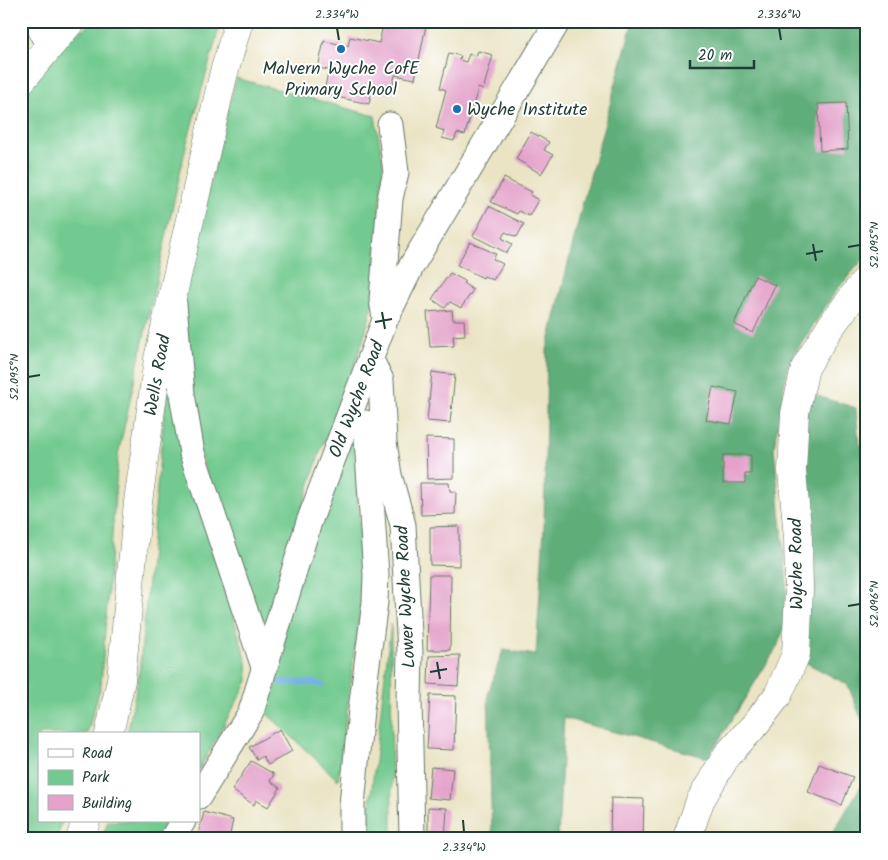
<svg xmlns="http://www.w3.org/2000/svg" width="888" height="860" font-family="Kalam,sans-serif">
<rect width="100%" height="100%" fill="#fff"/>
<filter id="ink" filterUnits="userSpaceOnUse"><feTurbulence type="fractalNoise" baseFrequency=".02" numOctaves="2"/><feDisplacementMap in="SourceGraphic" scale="10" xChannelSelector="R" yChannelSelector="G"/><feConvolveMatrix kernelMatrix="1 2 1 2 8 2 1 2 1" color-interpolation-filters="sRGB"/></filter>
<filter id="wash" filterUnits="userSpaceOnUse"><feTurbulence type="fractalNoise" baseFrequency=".0096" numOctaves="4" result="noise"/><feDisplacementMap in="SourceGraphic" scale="20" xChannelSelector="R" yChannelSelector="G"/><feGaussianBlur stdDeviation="1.12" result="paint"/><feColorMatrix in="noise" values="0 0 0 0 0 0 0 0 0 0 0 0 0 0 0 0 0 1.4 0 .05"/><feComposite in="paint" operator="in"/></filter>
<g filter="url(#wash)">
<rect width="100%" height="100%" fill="#eae4c4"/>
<g fill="#73ca90" stroke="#498462">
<polygon points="97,21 221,21 186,146 118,455 101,685 87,734 39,734 39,821 62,821 57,839 21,839 21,81 50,48"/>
<polygon points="236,78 375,116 383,162 373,304 365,334 347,386 320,452 265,627 224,527 199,451 181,303"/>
<polygon points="170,353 182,449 247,662 248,681 199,770 199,734 127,734 139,675"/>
<polygon points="353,435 361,548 360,609 338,780 262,709 287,611"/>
<polygon points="391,623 392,839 369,839 371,796"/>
<polygon points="108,821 171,821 161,839 102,839"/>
</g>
<g fill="#5eae7a" stroke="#3e7657">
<polygon points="633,21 867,21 867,255 836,291 788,364 774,448 787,581 784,628 777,647 708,758 564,718 558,839 492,839 488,694 503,650 536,655 544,528 547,350 583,202"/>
<polygon points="808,393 856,408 859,444 867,448 867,733 848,685 803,661 801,468"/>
<polygon points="867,776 867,839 829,839"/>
</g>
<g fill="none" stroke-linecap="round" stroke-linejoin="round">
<polyline stroke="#77b1e7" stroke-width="6" points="279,682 316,683 322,685"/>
</g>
<g id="blocks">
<g fill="#e4a2ca">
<polygon points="384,21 427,21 415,79 395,75 391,94 372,90 369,104 323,94 329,70 318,68 324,41 348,46 350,37 379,43"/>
<polygon points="478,51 493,55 483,90 478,88 465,135 457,133 454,141 442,138 444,131 436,128 446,90 440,88 449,53 461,56 459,60 466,62 469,54 476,56"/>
<polygon points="846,103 848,149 820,151 818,104"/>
<polygon points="531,132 549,142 544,150 553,155 541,174 516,159"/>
<polygon points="504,178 532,192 530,195 538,200 529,216 519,211 517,214 491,202"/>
<polygon points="489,206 524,224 517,237 505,232 502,238 512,244 507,253 473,236"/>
<polygon points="470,242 496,254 493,259 503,264 493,280 484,276 483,278 457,265"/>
<polygon points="450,273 465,281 463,283 473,290 461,308 450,302 445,308 432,299"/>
<polygon points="755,276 775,285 753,333 734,324"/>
<polygon points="452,310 453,320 464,320 465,335 453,336 454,346 430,347 427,312"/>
<polygon points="432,372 455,375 450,423 427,421"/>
<polygon points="713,387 738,392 731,424 706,420"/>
<polygon points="426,438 454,439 454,478 427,479"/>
<polygon points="723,455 751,455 751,474 745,474 745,483 723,483"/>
<polygon points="420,483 449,483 450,491 456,492 455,514 421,515"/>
<polygon points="459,526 459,566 430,565 430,527"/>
<polygon points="429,575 451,575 450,650 427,650"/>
<polygon points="460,655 458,686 428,684 429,656"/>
<polygon points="430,695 456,696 454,750 427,749"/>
<polygon points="280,729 292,751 268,765 263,756 257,760 249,747"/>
<polygon points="251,761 274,774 270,781 280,788 268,807 256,800 254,805 232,790"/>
<polygon points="819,764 853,777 842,805 808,792"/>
<polygon points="431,767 453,769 450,800 428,798"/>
<polygon points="611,798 644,799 643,839 610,839"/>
<polygon points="428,807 447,808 445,839 428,839"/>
<polygon points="204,812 233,820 229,839 197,839"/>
</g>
</g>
</g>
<g filter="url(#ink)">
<use href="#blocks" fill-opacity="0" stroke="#676" stroke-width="1"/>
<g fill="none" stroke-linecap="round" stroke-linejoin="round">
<defs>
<g id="street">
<polyline points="39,21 39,27 50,48"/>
<polyline points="174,304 182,394 192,453 264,667"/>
<polyline points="385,318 382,300 390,199 396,172 390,125"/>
<polyline points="371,360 381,380 384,442 389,475 403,525 410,652 409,700 412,839"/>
<polyline points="199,796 251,712 309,522 385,320 412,265 558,21"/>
<polyline points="172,839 183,821"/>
<polyline points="352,839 352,805 361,710 375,602 376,575 366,423"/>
</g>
<g id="secondary">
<polyline points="21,81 71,21"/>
<polyline points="687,839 700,801 727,755 754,726 778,695 796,654 799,590 798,538 792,471 795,413 805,368 828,330 867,278"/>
</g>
<g id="highway">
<polyline points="109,734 121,680 138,502 158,359 223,76 239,21"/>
<polyline points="80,839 86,821"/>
</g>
</defs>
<use href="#street" stroke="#676" stroke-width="27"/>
<use href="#secondary" stroke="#676" stroke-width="29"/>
<use href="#highway" stroke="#676" stroke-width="29"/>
<use href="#street" stroke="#fff" stroke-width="25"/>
<use href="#secondary" stroke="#fff" stroke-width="28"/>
<use href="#highway" stroke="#fff" stroke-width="28"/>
</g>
</g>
<path fill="none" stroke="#1f3d34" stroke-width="2" d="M 337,28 L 339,40M 779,28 L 781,40M 813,244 L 816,261M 848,247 L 860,245M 806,254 L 823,251M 382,312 L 385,329M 375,322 L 392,319M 28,377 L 40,375M 848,606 L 860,604M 437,662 L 440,679M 430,672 L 447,669M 463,820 L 464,832"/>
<g fill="#1f6fb2" stroke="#fff" stroke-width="2">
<circle cx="341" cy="49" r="5"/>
<circle cx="457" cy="109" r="5"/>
</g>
<g text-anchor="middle" stroke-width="4" stroke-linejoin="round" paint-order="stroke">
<g font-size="18" fill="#1f3d34" stroke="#fff">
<text x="341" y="74">Malvern Wyche CofE<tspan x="341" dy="21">Primary School</tspan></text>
<text x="467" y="115" text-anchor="start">Wyche Institute</text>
</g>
<g font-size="18" fill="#1f3d34" stroke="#fff">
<text transform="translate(157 375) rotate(-80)" y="6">Wells Road</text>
<text transform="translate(356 399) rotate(-69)" y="6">Old Wyche Road</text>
<text transform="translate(796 564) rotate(-91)" y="6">Wyche Road</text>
<text transform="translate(405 597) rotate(-93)" y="6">Lower Wyche Road</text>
</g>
</g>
<rect width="888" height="860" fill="none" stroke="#fff" stroke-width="55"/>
<rect x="38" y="732" width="162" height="90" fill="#ffffff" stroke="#a5b1ae"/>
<rect x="48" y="749" width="25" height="8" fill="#ffffff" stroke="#a5b1ae"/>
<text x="82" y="758" font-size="15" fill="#1f3d34">Road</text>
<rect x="48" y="770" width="25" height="15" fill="#73ca90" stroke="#a5b1ae"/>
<text x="82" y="782" font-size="15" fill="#1f3d34">Park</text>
<rect x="48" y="795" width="25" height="15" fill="#e4a2ca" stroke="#a5b1ae"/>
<text x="82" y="808" font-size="15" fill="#1f3d34">Building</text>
<path d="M690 60v8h64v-8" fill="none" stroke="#1f3d34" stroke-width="2.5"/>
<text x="698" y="60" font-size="15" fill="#1f3d34" stroke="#ffffff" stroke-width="4" paint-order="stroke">20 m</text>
<rect x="28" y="28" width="832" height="804" fill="none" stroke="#1f3d34" stroke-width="2"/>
<g font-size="12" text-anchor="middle" fill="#1f3d34">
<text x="337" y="18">2.334°W</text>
<text x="779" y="18">2.336°W</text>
<text transform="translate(874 245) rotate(-90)" y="4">52.095°N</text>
<text transform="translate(14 377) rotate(-90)" y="4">52.095°N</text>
<text transform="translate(874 604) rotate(-90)" y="4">52.096°N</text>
<text x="464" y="851">2.334°W</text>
</g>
</svg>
